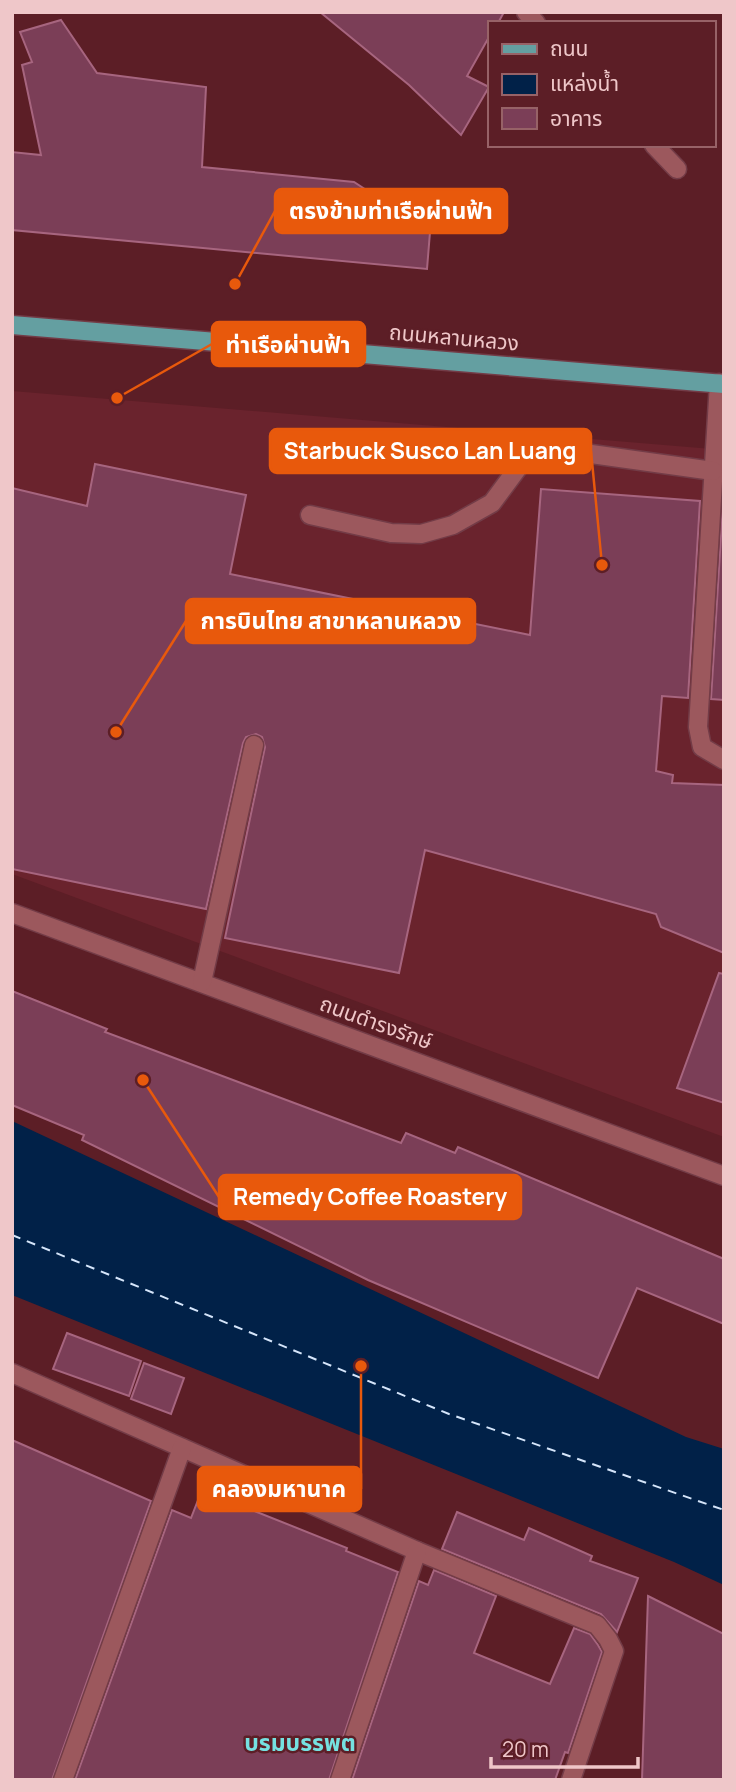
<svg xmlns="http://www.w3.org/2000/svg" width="736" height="1792" font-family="Manrope,'Noto Sans Thai',sans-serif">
<rect width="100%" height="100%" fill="#5c1e26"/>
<polygon fill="#6a232d" points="12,391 724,450 724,1137 12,874"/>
<polygon fill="#012148" points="12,1121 686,1437 724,1449 724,1585 674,1562 12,1295"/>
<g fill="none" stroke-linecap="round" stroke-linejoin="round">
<polyline stroke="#d5e5fa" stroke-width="2" stroke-dasharray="9 7" stroke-linecap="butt" points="12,1235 449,1414 724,1510"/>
</g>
<g fill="#7b3e57" stroke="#a7657f" stroke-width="2">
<polygon points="320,12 504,12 498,23 489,23 489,37 467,76 489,87 461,135 409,85"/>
<polygon points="61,20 97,73 206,87 202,167 354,182 430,232 427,269 12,230 12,152 41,155 22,65 32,62 20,32"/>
<polygon points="95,464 246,495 230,574 530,635 541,489 700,501 688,698 662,696 656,771 673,775 672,783 724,785 724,953 661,927 656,914 425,850 399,973 225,938 265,747 262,737 256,734 246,737 243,743 206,909 12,869 12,488 87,506"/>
<polygon points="723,503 724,503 724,700 711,699"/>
<polygon points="719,973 724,974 724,1103 677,1088"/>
<polygon points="12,991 107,1029 105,1032 401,1143 406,1133 455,1153 458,1147 724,1259 724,1324 637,1288 598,1378 368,1280 82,1140 84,1135 12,1105"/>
<polygon points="67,1333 141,1361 129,1396 53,1369"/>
<polygon points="144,1363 184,1378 171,1414 131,1399"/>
<polygon points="12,1440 151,1501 52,1780 12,1780"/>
<polygon points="202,1490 347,1548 346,1551 398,1572 329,1780 75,1780 172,1510 191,1518"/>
<polygon points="457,1512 524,1540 529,1528 592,1556 590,1561 638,1578 617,1632 601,1614 442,1549"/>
<polygon points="434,1570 496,1596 474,1653 550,1684 574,1628 590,1634 598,1645 602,1652 568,1753 565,1752 555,1780 352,1780 419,1581 428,1585"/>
<polygon points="648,1596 724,1634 724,1780 642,1780"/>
</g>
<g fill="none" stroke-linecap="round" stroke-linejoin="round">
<defs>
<g id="service">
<polyline points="526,12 536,23"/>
<polyline points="654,145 677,169"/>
<polyline points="719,383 698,727 702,747 724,760"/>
<polyline points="310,515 391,533 421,534 453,525 492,503 532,449 541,447 713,471"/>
</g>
<g id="minor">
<polyline points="12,913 724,1176"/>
<polyline points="202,982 254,745"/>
<polyline points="12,1373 417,1551 597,1625 608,1639 614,1651 571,1780"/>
<polyline points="63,1780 182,1448"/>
<polyline points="340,1780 417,1551"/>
</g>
<polyline id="primary" points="12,325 724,384"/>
</defs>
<use href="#service" stroke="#733c47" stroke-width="21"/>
<use href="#minor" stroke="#733c47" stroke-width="21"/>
<use href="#primary" stroke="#733c47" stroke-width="21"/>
<use href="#service" stroke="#9c585d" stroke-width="18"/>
<use href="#minor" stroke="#9c585d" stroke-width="18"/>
<use href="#primary" stroke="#649fa1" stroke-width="18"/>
</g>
<g text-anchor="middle" stroke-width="5" stroke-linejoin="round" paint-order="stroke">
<g font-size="21" fill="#efc7c9" stroke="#5c1e26">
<text transform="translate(454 338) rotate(5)" y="7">ถนนหลานหลวง</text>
<text transform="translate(376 1023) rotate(20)" y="7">ถนนดำรงรักษ์</text>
</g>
<g font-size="23" font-weight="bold" fill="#75e1e1" stroke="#5c1e26">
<text x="300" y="1751">บรมบรรพต</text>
</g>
</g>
<path fill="none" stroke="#e8590c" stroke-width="2.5" d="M235 284L275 211M117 398L212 344M602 565L591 451M116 732L186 621M143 1080L219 1197M361 1366L361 1489"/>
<g fill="#e8590c" stroke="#5c1e26" stroke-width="2.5">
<circle cx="235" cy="284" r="7"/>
<circle cx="117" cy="398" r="7"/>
<circle cx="602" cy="565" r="7"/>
<circle cx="116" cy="732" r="7"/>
<circle cx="143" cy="1080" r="7"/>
<circle cx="361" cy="1366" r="7"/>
</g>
<g fill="#e8590c" stroke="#e8590c" stroke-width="2.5">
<rect x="275" y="189" width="232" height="44" rx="7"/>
<rect x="212" y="322" width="153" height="44" rx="7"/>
<rect x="270" y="429" width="321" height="44" rx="7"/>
<rect x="186" y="599" width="289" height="44" rx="7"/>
<rect x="219" y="1175" width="302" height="44" rx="7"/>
<rect x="198" y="1467" width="163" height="44" rx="7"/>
</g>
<g font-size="23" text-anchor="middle" font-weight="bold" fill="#fff">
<text x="391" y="219">ตรงข้ามท่าเรือผ่านฟ้า</text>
<text x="288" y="353">ท่าเรือผ่านฟ้า</text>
<text x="430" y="459">Starbuck Susco Lan Luang</text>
<text x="331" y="629">การบินไทย สาขาหลานหลวง</text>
<text x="370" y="1205">Remedy Coffee Roastery</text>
<text x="279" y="1497">คลองมหานาค</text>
</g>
<rect width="736" height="1792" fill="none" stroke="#efc7c9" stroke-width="28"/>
<rect x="488" y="21" width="228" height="126" fill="#5c1e26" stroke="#976267" stroke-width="2"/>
<rect x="502" y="44" width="35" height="10" fill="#649fa1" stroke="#976267" stroke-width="2"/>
<text x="550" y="56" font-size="21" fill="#efc7c9">ถนน</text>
<rect x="502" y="74" width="35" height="21" fill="#012148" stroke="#976267" stroke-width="2"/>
<text x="550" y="91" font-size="21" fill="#efc7c9">แหล่งน้ำ</text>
<rect x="502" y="108" width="35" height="21" fill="#7b3e57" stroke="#976267" stroke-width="2"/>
<text x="550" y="126" font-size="21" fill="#efc7c9">อาคาร</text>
<path d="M491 1757v10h147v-10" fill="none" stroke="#efc7c9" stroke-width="3.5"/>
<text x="502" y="1757" font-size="21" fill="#efc7c9" stroke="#5c1e26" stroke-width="5" paint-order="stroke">20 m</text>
</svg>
